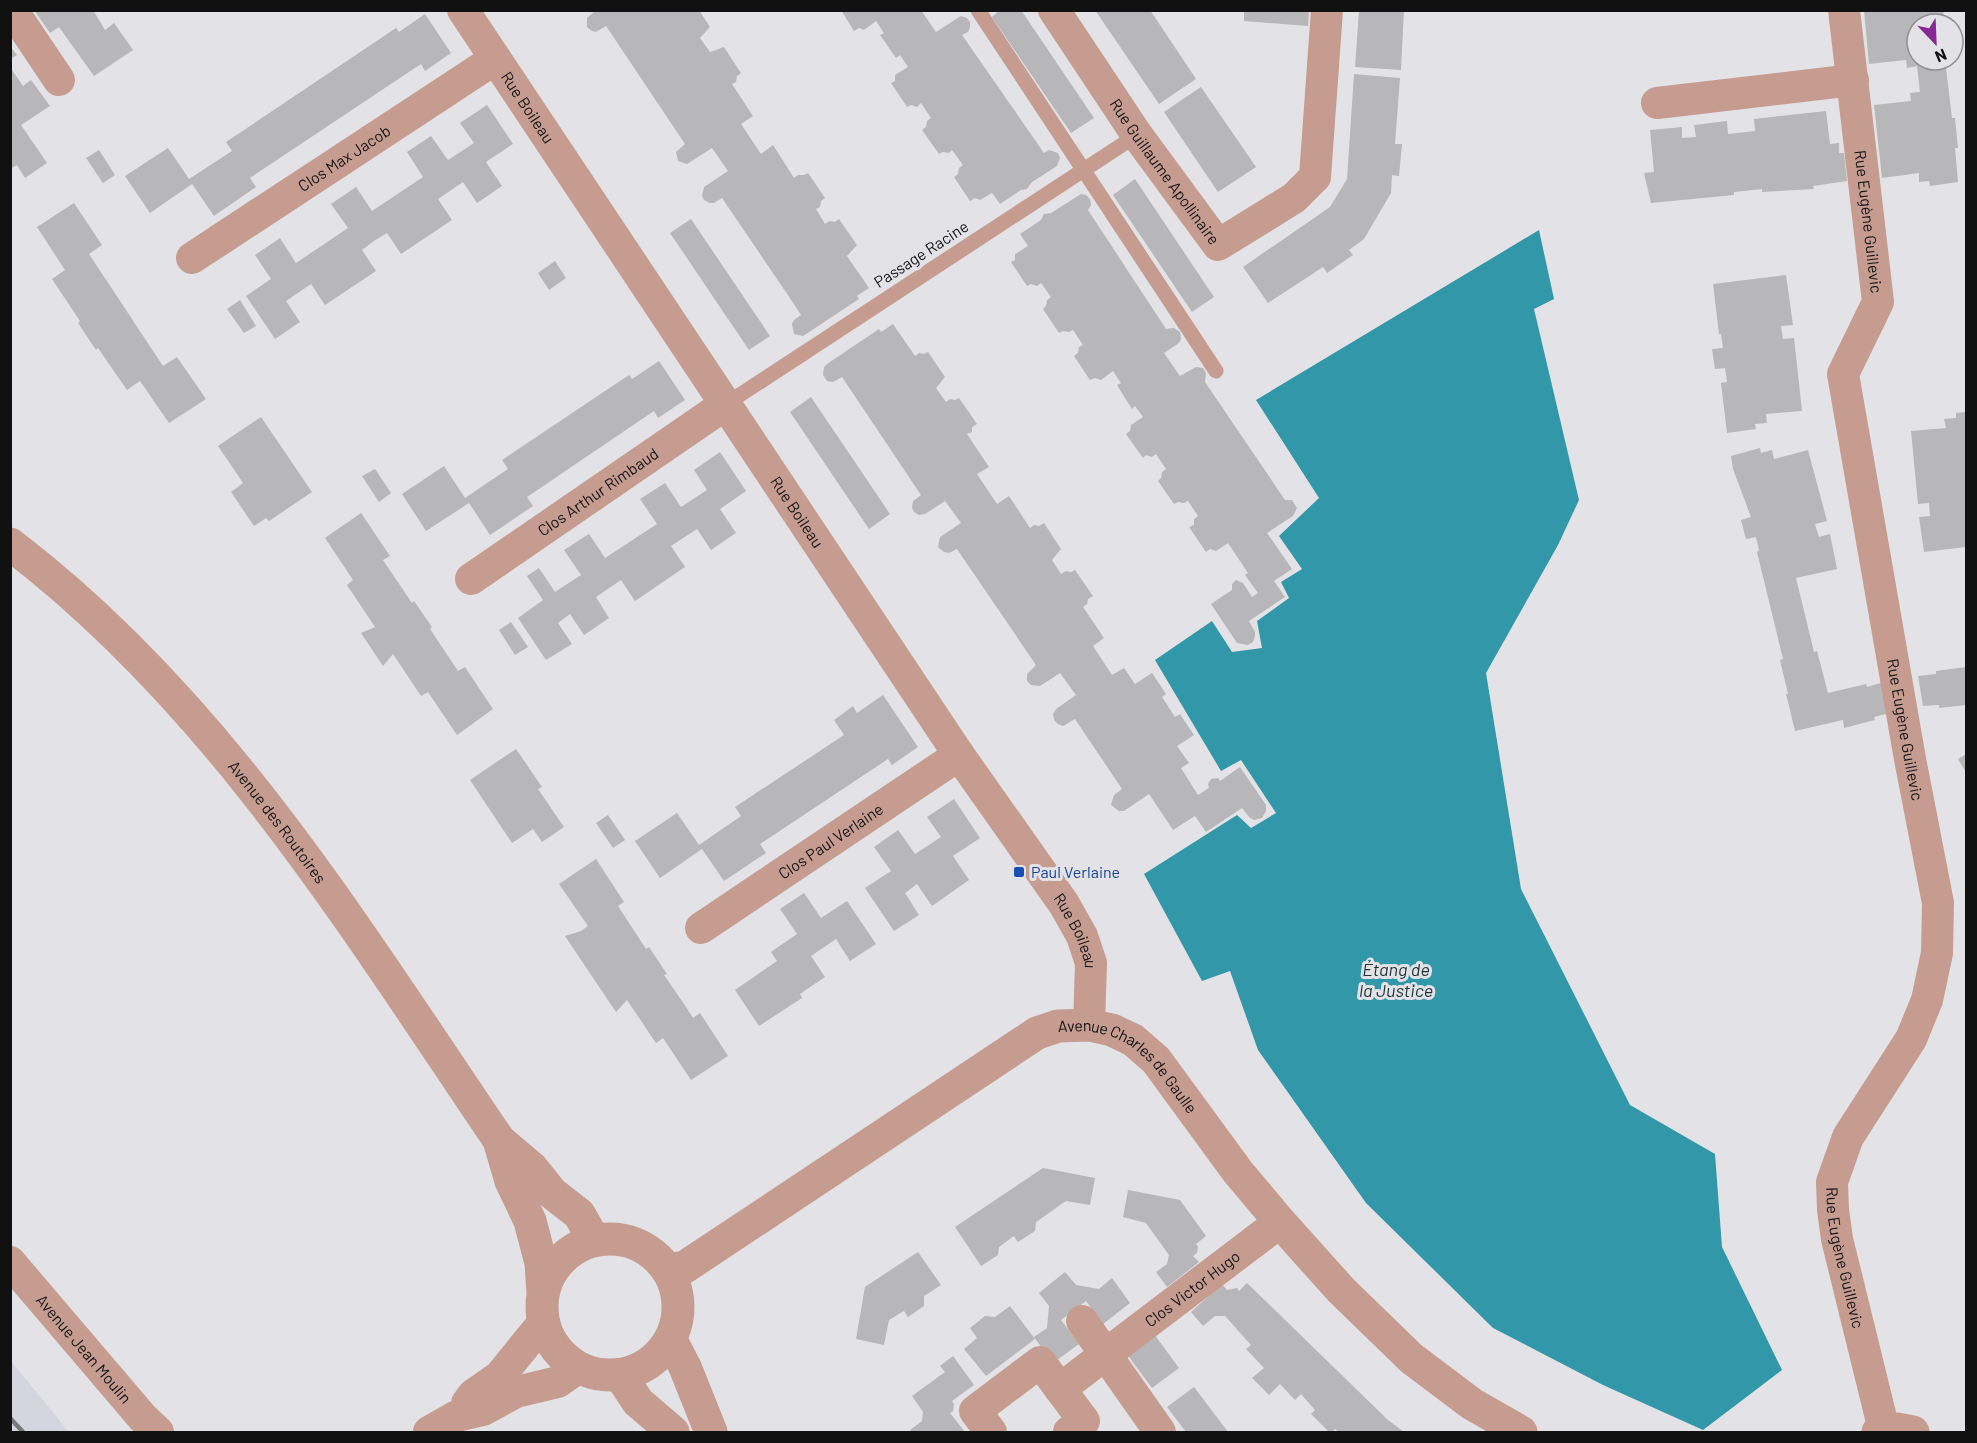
<svg xmlns="http://www.w3.org/2000/svg" width="1977" height="1443" font-family="Barlow,sans-serif">
<rect width="100%" height="100%" fill="#e3e3e7"/>
<polygon fill="#d5d5df" points="11,1361 69,1432 11,1432"/>
<polygon fill="#3197a9" points="1539,230 1554,299 1534,309 1579,500 1558,545 1486,673 1521,889 1630,1105 1715,1154 1722,1247 1782,1370 1703,1430 1603,1385 1493,1328 1366,1203 1258,1050 1230,971 1202,981 1144,874 1237,815 1251,828 1276,813 1241,760 1221,771 1155,660 1212,621 1232,652 1262,648 1257,621 1289,598 1281,582 1302,569 1279,536 1319,498 1256,400"/>
<g fill="#b7b7ba">
<polygon points="34,10 93,10 105,30 114,23 133,50 94,76 59,27 50,33"/>
<polygon points="596,10 699,10 710,27 700,38 710,52 724,47 741,73 737,76 736,82 732,84 753,116 741,124 761,154 773,145 794,178 798,175 804,175 808,173 825,198 821,201 820,207 816,209 825,224 830,221 835,222 839,219 857,245 847,256 869,288 857,296 859,299 803,336 794,334 792,324 794,320 801,315 794,304 722,198 714,203 710,203 704,200 702,196 704,187 728,171 712,148 687,164 678,161 676,152 685,144 606,26 596,32 592,31 587,27 587,18"/>
<polygon points="841,10 921,10 936,32 961,16 967,18 970,22 970,28 968,32 962,35 1044,153 1049,150 1058,153 1060,158 1057,166 1032,182 1027,189 1021,190 1000,204 992,193 980,200 975,198 970,201 954,177 958,174 959,168 963,165 952,150 949,153 943,152 939,154 922,130 926,127 927,121 931,118 921,103 917,107 911,105 907,107 891,83 895,81 895,75 908,67 900,55 896,58 880,35 884,33 876,21 864,30 859,28 854,31"/>
<polygon points="1000,10 1021,10 1094,118 1071,133 992,17"/>
<polygon points="1095,10 1150,10 1196,79 1159,104"/>
<polygon points="1244,10 1309,10 1308,26 1244,21"/>
<polygon points="1359,10 1404,10 1401,70 1355,67"/>
<polygon points="1864,10 1943,10 1945,24 1917,24 1917,60 1945,60 1952,118 1955,118 1958,148 1955,148 1958,182 1930,186 1929,181 1919,182 1919,173 1882,178 1874,105 1911,101 1910,93 1920,92 1917,66 1907,68 1906,60 1869,64"/>
<polygon points="425,14 451,53 425,71 421,64 250,178 256,187 214,216 192,184 150,213 125,176 168,148 189,179 232,151 226,142 396,28 399,32"/>
<polygon points="10,46 17,55 10,59"/>
<polygon points="10,67 23,86 31,80 50,106 21,125 47,163 25,178 17,165 10,169"/>
<polygon points="1354,74 1400,78 1395,144 1402,144 1399,176 1392,175 1391,193 1364,239 1349,250 1353,255 1327,273 1323,267 1268,303 1243,267 1330,207 1347,179"/>
<polygon points="1201,87 1256,167 1218,192 1164,112"/>
<polygon points="487,105 513,144 486,162 502,186 477,203 463,182 438,199 452,220 401,254 387,233 374,241 362,250 376,271 325,305 311,284 286,301 300,322 275,339 246,296 271,279 255,255 280,238 296,263 348,228 331,204 356,187 372,211 423,177 407,152 431,136 448,160 474,143 460,123"/>
<polygon points="1826,111 1830,144 1839,143 1839,153 1844,153 1847,181 1813,186 1814,189 1762,192 1762,189 1734,192 1734,195 1651,203 1644,173 1654,172 1650,130 1682,127 1682,138 1696,137 1694,125 1727,121 1728,134 1755,131 1754,119"/>
<polygon points="99,150 115,175 103,183 86,158"/>
<polygon points="1135,179 1214,297 1192,312 1113,195"/>
<polygon points="1081,194 1086,195 1090,199 1091,205 1088,210 1166,329 1174,328 1180,332 1181,339 1179,343 1164,353 1180,376 1196,367 1203,368 1206,373 1205,382 1285,500 1292,500 1297,508 1293,516 1267,533 1292,569 1274,581 1285,597 1249,621 1255,632 1255,636 1253,642 1248,645 1237,643 1211,604 1232,590 1232,584 1236,580 1243,583 1252,597 1258,593 1245,575 1248,573 1228,543 1216,551 1210,549 1206,552 1189,527 1194,525 1194,519 1198,516 1188,501 1184,503 1178,502 1174,504 1158,481 1161,478 1162,472 1166,469 1156,454 1152,457 1146,455 1143,458 1126,434 1130,431 1131,425 1143,417 1135,406 1132,409 1117,385 1121,383 1113,371 1101,380 1095,378 1090,380 1074,356 1078,353 1079,347 1083,345 1073,330 1069,332 1063,331 1059,333 1043,309 1046,306 1047,300 1051,297 1041,283 1037,286 1031,284 1027,286 1011,262 1015,260 1015,254 1028,246 1020,234 1041,220 1044,214 1051,213"/>
<polygon points="74,203 102,245 89,254 163,366 177,357 206,399 169,423 140,381 127,390 98,348 96,350 78,323 80,321 52,279 65,270 37,227"/>
<polygon points="691,219 770,336 749,350 670,233"/>
<polygon points="555,261 566,278 549,290 538,273"/>
<polygon points="1786,275 1793,325 1781,326 1783,339 1794,338 1802,411 1766,414 1767,423 1755,424 1756,429 1727,433 1721,383 1727,382 1725,368 1715,369 1712,349 1723,348 1721,334 1719,334 1713,284"/>
<polygon points="240,300 256,326 244,333 227,309"/>
<polygon points="893,324 915,356 919,353 924,354 928,352 945,377 936,388 946,402 950,399 955,400 959,398 977,424 972,427 972,432 967,434 989,467 977,474 997,504 1009,496 1030,528 1034,525 1039,526 1044,523 1061,549 1052,560 1061,574 1066,571 1071,572 1075,570 1093,596 1088,599 1087,604 1083,607 1104,638 1093,646 1112,675 1124,668 1135,684 1152,673 1166,694 1162,697 1175,717 1180,714 1194,735 1177,746 1189,763 1181,768 1198,795 1209,788 1208,784 1211,779 1218,778 1220,781 1240,767 1266,805 1266,811 1262,818 1254,820 1250,818 1242,808 1206,832 1195,816 1173,830 1149,794 1124,811 1119,811 1111,805 1114,795 1122,789 1075,719 1063,726 1058,724 1054,720 1053,714 1056,709 1076,695 1060,673 1040,686 1031,685 1027,681 1027,674 1036,665 957,549 949,553 944,552 938,547 940,537 961,523 945,501 925,514 919,515 914,512 912,508 913,501 921,495 842,377 833,382 827,381 823,375 824,367 827,364 879,329 881,332"/>
<polygon points="659,361 685,400 658,418 654,411 527,497 533,506 490,535 469,503 426,531 402,494 444,466 465,498 508,469 502,460 629,375 632,379"/>
<polygon points="811,397 890,514 869,529 790,412"/>
<polygon points="1966,412 1966,547 1924,552 1919,517 1930,516 1929,503 1918,504 1911,431 1946,428 1944,419 1956,418 1956,413"/>
<polygon points="261,417 312,492 269,521 266,518 254,526 231,492 243,483 218,446"/>
<polygon points="1760,448 1761,453 1772,450 1774,459 1808,450 1827,521 1815,524 1819,537 1830,534 1837,569 1796,578 1814,652 1817,651 1828,693 1866,684 1867,687 1884,682 1890,713 1874,717 1875,720 1844,728 1843,720 1795,731 1786,694 1788,694 1780,660 1783,659 1757,552 1759,550 1756,537 1746,539 1741,520 1751,517 1733,469 1731,456"/>
<polygon points="720,452 746,491 720,509 736,533 711,550 697,529 671,546 685,567 635,601 621,580 596,597 609,618 584,635 570,614 558,623 572,644 546,660 518,618 543,600 527,576 539,568 555,592 581,575 564,550 589,534 605,558 657,524 640,499 665,483 681,507 707,490 694,470"/>
<polygon points="375,469 391,493 379,502 362,476"/>
<polygon points="361,513 390,556 383,560 412,603 414,601 432,627 430,629 458,671 465,667 493,709 457,735 428,692 421,696 393,654 383,666 361,633 375,627 347,585 353,580 325,538"/>
<polygon points="511,622 528,647 515,655 499,630"/>
<polygon points="1966,667 1966,705 1939,708 1939,705 1923,706 1918,676 1936,674 1936,671"/>
<polygon points="883,695 918,747 892,765 888,759 760,844 766,853 724,881 702,849 660,878 635,841 677,813 699,845 741,816 735,807 844,735 834,720 853,706 857,713"/>
<polygon points="516,749 542,787 538,789 564,827 542,842 533,829 512,843 470,780"/>
<polygon points="1966,754 1966,770 1965,771 1958,759"/>
<polygon points="954,799 980,838 953,856 969,880 932,906 917,884 905,893 919,915 894,931 865,888 891,871 874,847 898,830 915,854 941,837 927,817"/>
<polygon points="608,815 625,840 613,848 596,823"/>
<polygon points="596,859 624,902 618,906 646,949 649,947 667,974 664,975 684,1004 693,1018 700,1013 728,1056 691,1080 663,1038 656,1043 627,1000 616,1012 565,936 581,931 588,926 559,884"/>
<polygon points="804,893 821,918 847,901 876,944 850,961 836,939 811,956 825,977 800,994 802,998 759,1026 735,990 777,961 771,952 797,934 780,909"/>
<polygon points="1043,1168 1095,1178 1090,1205 1066,1201 1036,1222 1035,1231 1018,1242 1014,1236 999,1247 998,1255 981,1266 955,1227"/>
<polygon points="1128,1190 1180,1200 1206,1236 1196,1244 1198,1247 1197,1253 1193,1256 1199,1262 1167,1287 1156,1272 1167,1264 1169,1255 1146,1223 1123,1217"/>
<polygon points="918,1252 941,1285 924,1296 924,1306 908,1317 904,1311 889,1320 884,1345 856,1339 865,1287"/>
<polygon points="1065,1272 1076,1285 1099,1289 1112,1278 1130,1303 1103,1324 1086,1301 1061,1320 1079,1344 1053,1363 1034,1337 1047,1328 1049,1306 1039,1293"/>
<polygon points="1247,1283 1388,1420 1404,1432 1339,1432 1335,1429 1332,1432 1329,1432 1311,1414 1315,1410 1301,1394 1295,1400 1280,1384 1269,1395 1252,1378 1264,1368 1246,1349 1251,1345 1225,1316 1215,1316 1203,1326 1191,1312 1222,1284 1227,1290 1237,1288 1239,1291"/>
<polygon points="1010,1306 1035,1339 986,1376 964,1349 977,1338 970,1328 985,1316 995,1317"/>
<polygon points="1154,1334 1179,1368 1152,1388 1129,1357 1130,1352"/>
<polygon points="953,1356 974,1385 952,1401 954,1404 953,1411 950,1413 965,1432 912,1432 910,1430 922,1421 923,1412 912,1396 945,1372 940,1366"/>
<polygon points="1194,1387 1228,1432 1186,1432 1167,1407"/>
</g>
<g fill="none" stroke-linecap="round" stroke-linejoin="round">
<g stroke="#c69c90" stroke-width="15">
<polyline points="978,10 1216,371"/>
<polyline points="726,404 1137,135"/>
</g>
<g stroke="#c69c90" stroke-width="32">
<polyline points="12,10 59,80"/>
<path id="s1" d="M 463,10 L 959,755 L 1064,904 L 1082,936 L 1091,963 L 1089,1025"/>
<path id="s2" d="M 1054,10 L 1137,135 L 1218,245 L 1294,198 L 1315,177 L 1327,10"/>
<path id="s3" d="M 1844,10 L 1878,302 L 1843,374 L 1910,759 L 1938,903 L 1937,953 L 1927,1000 L 1911,1039 L 1848,1137 L 1832,1182 L 1833,1210 L 1837,1239 L 1884,1430"/>
<polyline points="1657,103 1853,80"/>
<path id="s4" d="M 192,258 L 495,59"/>
<path id="s5" d="M 471,579 L 726,404"/>
<path id="s6" d="M 701,928 L 959,755"/>
<path id="s7" d="M 10,1262 L 143,1418 L 158,1432"/>
<polyline points="1082,1321 1160,1432"/>
<path id="s8" d="M 1060,1389 L 1280,1222"/>
<polyline points="467,1403 473,1395 499,1377 543,1323"/>
<polyline points="429,1432 457,1416 483,1410 516,1392 558,1382 578,1368"/>
<polyline points="991,1432 975,1411 1040,1362 1084,1421 1069,1432"/>
</g>
<g stroke="#c69c90" stroke-width="33">
<path id="s9" d="M 10,544 C 218,702 355,928 499,1140 L 532,1168 L 552,1193 L 579,1214 L 594,1240"/>
<polyline points="499,1140 511,1181 530,1221 541,1263 543,1292"/>
<circle cx="610" cy="1307" r="68"/>
<path id="s10" d="M 668,1270 L 685,1267 L 1037,1033 L 1058,1026 L 1089,1025 L 1112,1030 L 1133,1040 L 1156,1060 L 1238,1172 L 1280,1222 L 1341,1290 L 1411,1358 L 1472,1404 L 1521,1432"/>
<polyline points="671,1340 685,1367 711,1432"/>
<polyline points="620,1375 638,1402 673,1432"/>
<polyline points="1878,1432 1897,1429 1913,1432"/>
</g>
<polyline stroke="#79797b" stroke-width="4.5" points="10,1418 23,1432"/>
</g>
<rect fill="#1a4fb4" stroke="#e3e3e7" stroke-width="2" x="1013" y="866" width="12" height="12" rx="3"/>
<g text-anchor="middle" stroke-width="6" stroke-linejoin="round" paint-order="stroke">
<g font-size="16" fill="#111112" stroke="#e3e3e7">
<text dy="6" stroke="none"><textPath href="#s1" startOffset="117">Rue Boileau</textPath></text>
<text dy="6" stroke="none"><textPath href="#s4" startOffset="182">Clos Max Jacob</textPath></text>
<text dy="6" stroke="none"><textPath href="#s2" startOffset="196">Rue Guillaume Apollinaire</textPath></text>
<text dy="6" stroke="none"><textPath href="#s3" startOffset="213">Rue Eugène Guillevic</textPath></text>
<text transform="translate(921 254) rotate(-33)" y="6">Passage Racine</text>
<text dy="6" stroke="none"><textPath href="#s5" startOffset="154">Clos Arthur Rimbaud</textPath></text>
<text dy="6" stroke="none"><textPath href="#s1" startOffset="603">Rue Boileau</textPath></text>
<text dy="6" stroke="none"><textPath href="#s3" startOffset="735">Rue Eugène Guillevic</textPath></text>
<text dy="6" stroke="none"><textPath href="#s9" startOffset="387">Avenue des Routoires</textPath></text>
<text dy="6" stroke="none"><textPath href="#s6" startOffset="156">Clos Paul Verlaine</textPath></text>
<text dy="6" stroke="none"><textPath href="#s1" startOffset="1107">Rue Boileau</textPath></text>
<text dy="6" stroke="none"><textPath href="#s10" startOffset="548">Avenue Charles de Gaulle</textPath></text>
<text dy="6" stroke="none"><textPath href="#s3" startOffset="1293">Rue Eugène Guillevic</textPath></text>
<text dy="6" stroke="none"><textPath href="#s8" startOffset="166">Clos Victor Hugo</textPath></text>
<text dy="6" stroke="none"><textPath href="#s7" startOffset="114">Avenue Jean Moulin</textPath></text>
</g>
<g font-size="16" fill="#164399" stroke="#e3e3e7" text-anchor="start">
<text x="1031" y="878">Paul Verlaine</text>
</g>
<g font-size="18" font-style="italic" fill="#1e3439" stroke="#e3e3e7">
<text x="1396" y="976">Étang de<tspan x="1396" dy="21">la Justice</tspan></text>
</g>
</g>
<rect width="1977" height="1443" fill="none" stroke="#111112" stroke-width="24"/>
<g transform="translate(1935 42) rotate(157)"><circle r="28" fill="#e3e3e7" stroke="#8f8f92" stroke-width="1.5"/>
<path d="M0-4.5L10 22L0 15L-10 22Z" fill="#872993"/>
<text y="-9" font-size="16" font-weight="bold" text-anchor="middle" fill="#111112">N</text>
</g>
</svg>
